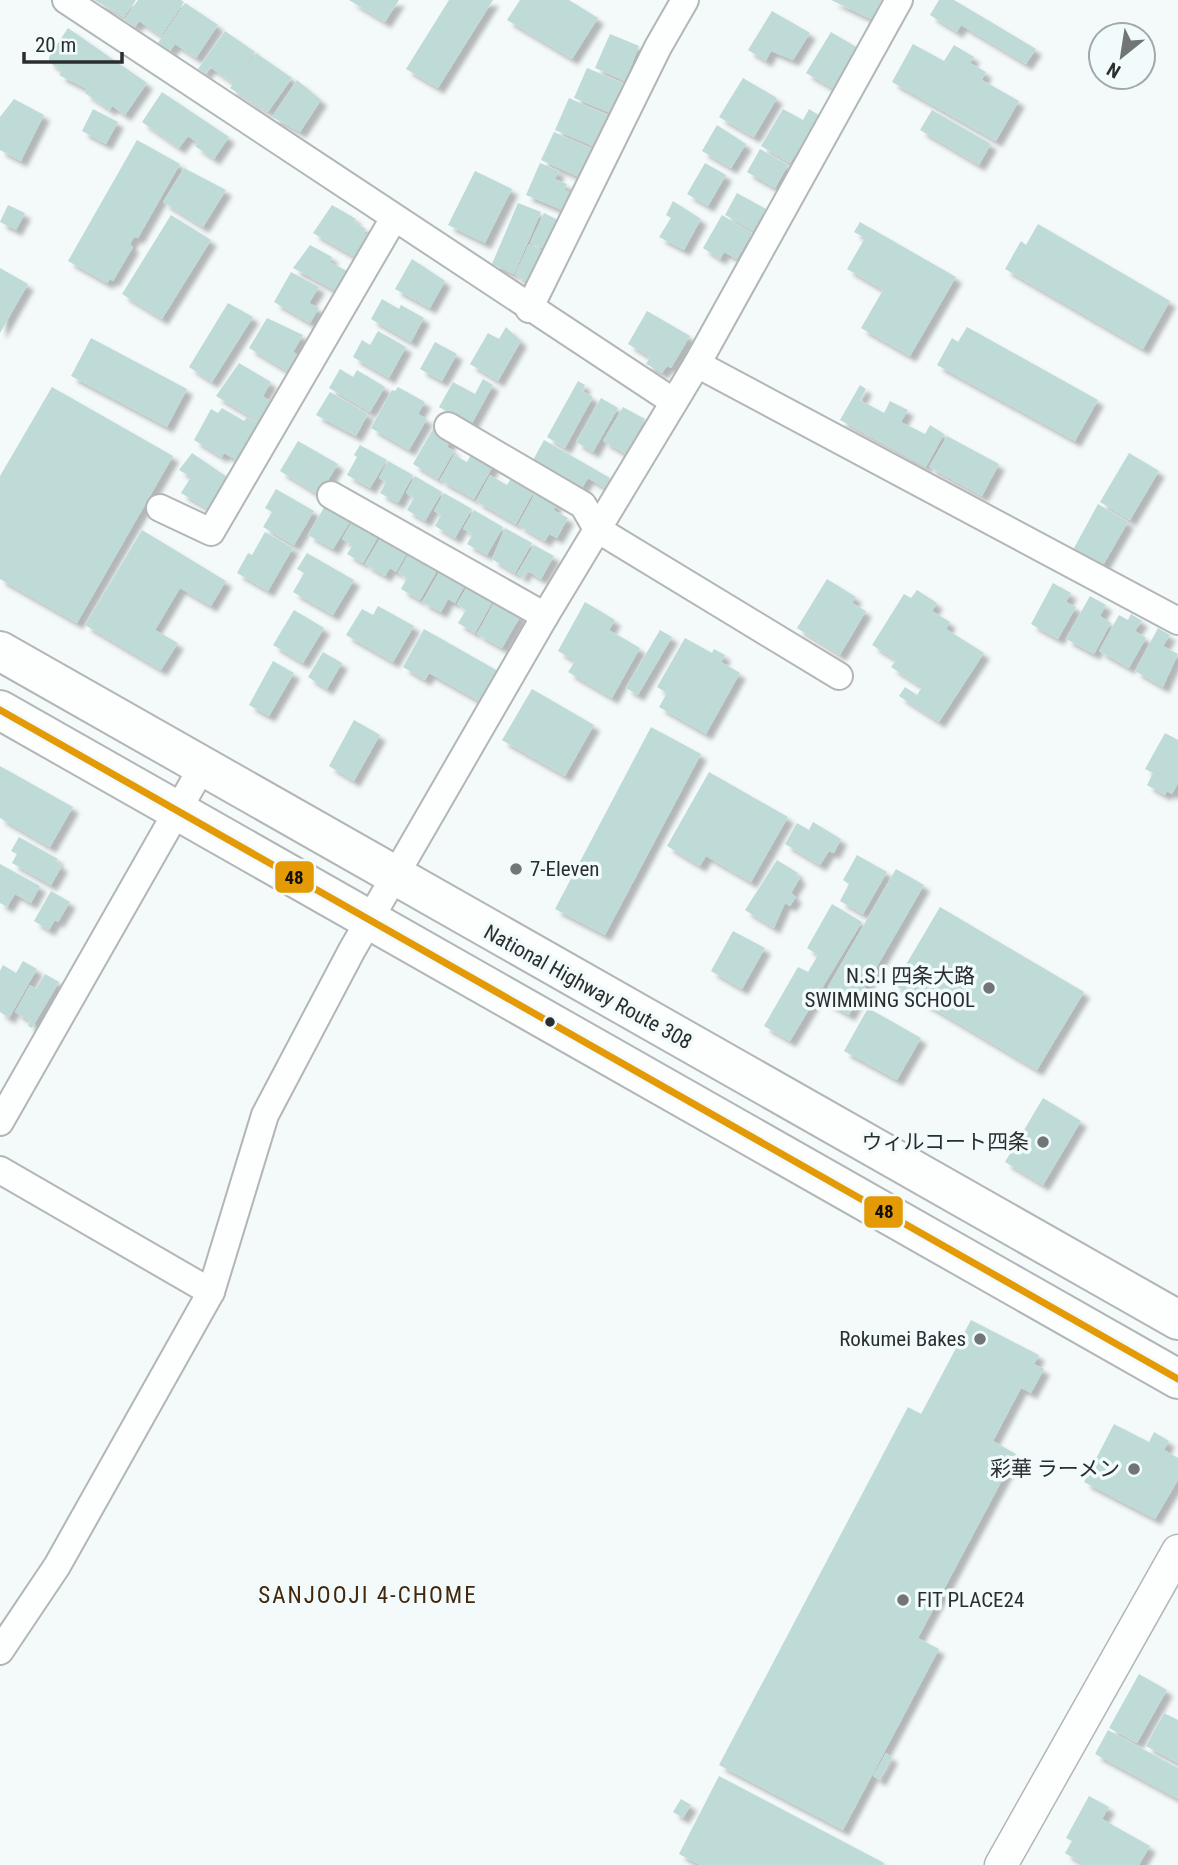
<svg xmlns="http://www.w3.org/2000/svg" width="1178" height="1865" font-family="'Roboto Condensed','Noto Sans JP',sans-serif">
<defs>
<filter id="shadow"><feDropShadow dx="6" dy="6" stdDeviation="2" flood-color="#0004"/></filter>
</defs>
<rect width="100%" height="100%" fill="#f4f9fa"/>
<g fill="#bedbd7" filter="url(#shadow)">
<polygon points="94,0 136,0 124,17"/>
<polygon points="138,0 181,0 184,2 161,36 139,21 135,27 124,20"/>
<polygon points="349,0 399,0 385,22"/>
<polygon points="449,0 493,0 438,88 406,69"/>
<polygon points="520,0 569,0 598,18 572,59 507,20"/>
<polygon points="831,0 882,0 871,19"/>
<polygon points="939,0 954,0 1036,49 1026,64 961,25 957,32 930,15"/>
<polygon points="185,3 218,25 196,58 175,44 170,51 158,43"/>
<polygon points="772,11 810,33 793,60 771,51 766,61 748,50"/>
<polygon points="68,28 147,83 125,115 112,106 110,110 85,93 87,89 59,75 62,71 49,62 49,57"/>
<polygon points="225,31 255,52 233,83 210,67 205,74 198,69"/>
<polygon points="831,32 858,48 834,89 806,73"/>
<polygon points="610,34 639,46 625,81 595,68"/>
<polygon points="913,44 944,61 954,45 974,57 970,63 986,72 982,80 1019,101 996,141 892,82"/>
<polygon points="256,53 292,78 268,112 230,88"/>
<polygon points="587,68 623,83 611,113 574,98"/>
<polygon points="743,78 777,98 754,137 719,117"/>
<polygon points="297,80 321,100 300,132 272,117"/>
<polygon points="162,92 229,137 214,159 195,146 198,143 188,136 179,148 142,122"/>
<polygon points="569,98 609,116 595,147 555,130"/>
<polygon points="14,99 44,115 21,161 0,150 0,117"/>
<polygon points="93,109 118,122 106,144 82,131"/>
<polygon points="783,109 803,120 809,109 820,116 790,163 761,146"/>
<polygon points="932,110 991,144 979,165 920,130"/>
<polygon points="717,125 746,144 731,168 702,151"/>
<polygon points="554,132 595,150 579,177 541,160"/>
<polygon points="137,140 180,164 138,238 134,237 130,244 133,247 113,281 110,279 107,283 68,261"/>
<polygon points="760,149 788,165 775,188 747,172"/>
<polygon points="540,163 559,171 555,179 567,184 564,190 574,194 567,212 526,195"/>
<polygon points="705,163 726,175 708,206 687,194"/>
<polygon points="184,168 226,190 203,227 163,202"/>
<polygon points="475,171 512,189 485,243 448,225"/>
<polygon points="737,193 766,209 753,231 725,215"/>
<polygon points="673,201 701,219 684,250 659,237 671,218 666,215"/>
<polygon points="518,203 541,212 514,274 492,264"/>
<polygon points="8,205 25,213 16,230 0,222"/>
<polygon points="332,205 356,219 354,222 366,229 363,233 367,235 355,257 313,233"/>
<polygon points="544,213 562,222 549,251 530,243"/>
<polygon points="171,215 211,240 162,319 122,294"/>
<polygon points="722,215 752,233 737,259 724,252 720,259 703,248"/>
<polygon points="860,222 956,277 910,356 861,328 883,290 847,269 865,238 854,232"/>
<polygon points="1038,224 1170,301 1143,349 1005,269 1021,241 1026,245"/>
<polygon points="529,244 549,253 528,282 515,275"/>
<polygon points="310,245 332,257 330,262 347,271 338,292 293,268"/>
<polygon points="412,259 445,281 430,308 395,289"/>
<polygon points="0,268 28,284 0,333"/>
<polygon points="291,272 319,287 309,303 319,308 310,323 274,302"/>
<polygon points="382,299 399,309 401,305 424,318 411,342 371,319"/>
<polygon points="228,303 253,317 212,382 189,367"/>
<polygon points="647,311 690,336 671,368 667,366 662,373 646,364 650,357 628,344"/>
<polygon points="267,318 303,335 293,352 298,355 287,371 249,348"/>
<polygon points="506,327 521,341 498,381 470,364 488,333 499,339"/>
<polygon points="967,327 1098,400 1075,441 937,365 952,338 958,342"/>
<polygon points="378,331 406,347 389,378 353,357 362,340 370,345"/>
<polygon points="91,338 187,389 167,427 71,376"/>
<polygon points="435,342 457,354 442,381 420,369"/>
<polygon points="239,363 271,382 263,396 270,401 258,421 216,396"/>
<polygon points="340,369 353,377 357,370 385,387 370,412 329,388"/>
<polygon points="483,379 493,385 471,425 439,407 453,382 475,394"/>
<polygon points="578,381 585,385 582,391 593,397 565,448 547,437"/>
<polygon points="860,385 866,389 860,400 884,413 890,401 908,410 901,422 925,434 930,425 944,434 926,467 840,420"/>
<polygon points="52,387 173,456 77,623 0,579 0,476"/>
<polygon points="398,387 425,402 418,414 427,419 409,450 371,428 392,390 395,391"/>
<polygon points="330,392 368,414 356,436 316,415"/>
<polygon points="601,398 618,408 593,452 576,442"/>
<polygon points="623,407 645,419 626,454 603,441"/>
<polygon points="222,408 244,421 247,417 262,425 240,462 224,453 222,457 194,440 211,409 218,413"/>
<polygon points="437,422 455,433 447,447 454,451 438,479 413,464"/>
<polygon points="947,436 999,464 982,496 929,467"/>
<polygon points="544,440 610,478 605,488 588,478 582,488 533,460"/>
<polygon points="298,441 338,464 319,495 280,471"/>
<polygon points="360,445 387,460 370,488 347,475 357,457 354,455"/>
<polygon points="474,449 496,461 474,499 440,480 454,455 467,462"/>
<polygon points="192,453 230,479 216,504 212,502 208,509 181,493 191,477 179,470"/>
<polygon points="1129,453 1159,471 1130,520 1100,502"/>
<polygon points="388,461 413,475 398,503 380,493 386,482 379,478"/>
<polygon points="490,475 507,485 511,478 534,491 516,524 476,501"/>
<polygon points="415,476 442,492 425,521 407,510 414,498 406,493"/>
<polygon points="276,489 314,511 294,545 263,527 272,512 265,508"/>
<polygon points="536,492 557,504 553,510 568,518 557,538 549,534 545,541 518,525"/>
<polygon points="444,493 472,509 455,538 435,526 441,515 434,511"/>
<polygon points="330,497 356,512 333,549 308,535"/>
<polygon points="1098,504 1128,522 1102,567 1073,550"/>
<polygon points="474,510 503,527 487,555 467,544 473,534 463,529"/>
<polygon points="357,513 383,528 363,563 347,554 353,545 342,539"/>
<polygon points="505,528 532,543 515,573 492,559"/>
<polygon points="142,530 226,581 211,606 180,588 155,630 178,643 161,670 85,625"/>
<polygon points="385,530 412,544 396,572 390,568 385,576 365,564"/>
<polygon points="265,532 293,548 268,591 237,573 248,553 252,555"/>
<polygon points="534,545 554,556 541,579 526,570 523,577 517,574"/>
<polygon points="410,551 439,567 420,600 401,589 407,578 398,573"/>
<polygon points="307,553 354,580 333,615 293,592 304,573 297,569"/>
<polygon points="441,569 466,583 455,603 448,599 441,612 422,602"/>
<polygon points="827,579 856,597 852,603 866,611 840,655 797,628"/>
<polygon points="471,580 496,595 475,633 458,623 466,610 457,604"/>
<polygon points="1053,583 1071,593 1066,602 1076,607 1058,639 1031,624"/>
<polygon points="917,590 937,603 932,611 950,622 946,629 984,653 939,722 899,696 905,687 917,695 922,687 891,667 896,660 872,645 904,594 911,598"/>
<polygon points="1090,596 1106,605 1100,616 1111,623 1094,654 1066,639"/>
<polygon points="495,601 521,615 502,648 477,634"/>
<polygon points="585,602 615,620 609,630 640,648 612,698 568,672 575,661 558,651"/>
<polygon points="378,606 414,626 393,662 346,635 362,609 373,615"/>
<polygon points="294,610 324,628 303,663 273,645"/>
<polygon points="1131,614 1142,621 1135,631 1146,638 1129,668 1099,651 1119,615 1128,620"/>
<polygon points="1158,628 1170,635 1163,646 1178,654 1163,687 1135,671"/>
<polygon points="424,629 498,671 481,702 429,673 425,680 403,667"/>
<polygon points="660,630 672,637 638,695 626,688"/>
<polygon points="685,638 712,653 714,649 725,655 721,662 740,673 706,734 659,707 667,693 657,687"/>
<polygon points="323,652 342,663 327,689 308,677"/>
<polygon points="273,661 294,673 269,716 249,705"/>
<polygon points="532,689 594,725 565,776 502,740"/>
<polygon points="354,720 380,735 354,781 329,766"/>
<polygon points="651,727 701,754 605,935 555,909"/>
<polygon points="1165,733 1178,740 1178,783 1172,794 1167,791 1165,795 1147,785 1153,773 1145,769"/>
<polygon points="0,766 73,807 50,847 0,818"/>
<polygon points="709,772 788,817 751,882 706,856 700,866 667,846"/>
<polygon points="813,822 841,839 834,853 829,851 820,865 785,844 797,823 809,830"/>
<polygon points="19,837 58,859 56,862 62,866 51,885 12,863 17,854 11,851"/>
<polygon points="857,855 887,872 863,914 840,901 849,884 843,880"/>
<polygon points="777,860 798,873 796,876 800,878 791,893 796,897 790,906 785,903 774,928 745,910"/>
<polygon points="0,864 40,886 31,903 15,894 7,907 0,903"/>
<polygon points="896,869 924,885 849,1015 821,999"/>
<polygon points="51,891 70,902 58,922 55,920 49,930 34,921"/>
<polygon points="832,904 862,922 790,1041 764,1026 798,967 808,972 818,955 807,948"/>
<polygon points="940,907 1084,992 1037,1070 894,985"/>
<polygon points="733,931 765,948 742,989 711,971"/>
<polygon points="23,961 37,969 9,1018 0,1012 0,971 3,965 16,973"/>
<polygon points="45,974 59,982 32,1028 28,1026 30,1021 15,1012 30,985 36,989"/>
<polygon points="868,1008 921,1038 897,1080 844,1051"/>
<polygon points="1043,1098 1081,1121 1043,1185 1005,1162"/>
<polygon points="971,1320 1039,1355 1034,1364 1044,1369 1031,1393 1021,1388 993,1441 1016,1454 918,1638 939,1649 843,1830 719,1765 908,1407 921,1414"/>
<polygon points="1114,1424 1149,1442 1154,1432 1169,1441 1164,1450 1178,1458 1178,1480 1155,1519 1084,1482"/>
<polygon points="1139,1674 1167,1690 1137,1743 1109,1728"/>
<polygon points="1164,1713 1178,1720 1178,1763 1146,1746"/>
<polygon points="1108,1730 1178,1768 1178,1799 1095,1754"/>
<polygon points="886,1753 892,1757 880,1780 873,1776"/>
<polygon points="719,1776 884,1863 883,1865 700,1865 679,1854"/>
<polygon points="1089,1796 1109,1807 1102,1819 1150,1846 1139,1865 1085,1865 1065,1853 1072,1841 1066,1838"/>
<polygon points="681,1799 691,1805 683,1818 673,1812"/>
</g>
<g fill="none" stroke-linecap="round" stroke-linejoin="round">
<defs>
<g id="minor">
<polyline points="66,0 674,402"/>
<polyline points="529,309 658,47 685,0"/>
<polyline points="697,364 1178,621"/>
<polyline points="448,426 583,505 597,529 839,676"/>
<polyline points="331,495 545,616"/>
<polyline points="160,508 211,532 394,218"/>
<polyline points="0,1122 204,764"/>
<polyline points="0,1170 211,1292"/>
<polyline points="0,1651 57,1566 211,1292 265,1115 352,950 545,616 697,364 899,0"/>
</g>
<polyline id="tertiary" points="1001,1865 1178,1551"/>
<g id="trunk">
<polyline points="0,651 1178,1320"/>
<polyline points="0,710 1178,1379"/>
</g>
</defs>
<use href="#minor" stroke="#b3b6b7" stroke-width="30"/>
<use href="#tertiary" stroke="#b3b6b7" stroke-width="35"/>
<use href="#trunk" stroke="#b3b6b7" stroke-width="42"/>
<use href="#minor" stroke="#fdfefe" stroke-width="26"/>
<use href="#tertiary" stroke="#fdfefe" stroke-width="32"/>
<use href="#trunk" stroke="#fdfefe" stroke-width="38"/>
<defs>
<polyline id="bus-1" points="0,710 1178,1379"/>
</defs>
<use href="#bus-1" stroke="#f2fbfc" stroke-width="12"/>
<use href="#bus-1" stroke="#e39a05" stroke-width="7"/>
</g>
<g fill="#717576" stroke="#f2fbfc" stroke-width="2.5">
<circle cx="516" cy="869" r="7"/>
<circle cx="989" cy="988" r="7"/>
<circle cx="1043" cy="1142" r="7"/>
<circle cx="980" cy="1339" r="7"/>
<circle cx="1134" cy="1469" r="7"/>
<circle cx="903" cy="1600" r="7"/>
</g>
<circle fill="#2b2e2f" stroke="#f2fbfc" stroke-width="2.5" cx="550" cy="1022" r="6"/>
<g text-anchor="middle" stroke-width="7" stroke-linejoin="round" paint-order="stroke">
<g font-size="21" fill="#2b2e2f" stroke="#f2fbfc" text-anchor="end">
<text x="530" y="876" text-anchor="start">7-Eleven</text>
<text x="975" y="983">N.S.I 四条大路<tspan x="975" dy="24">SWIMMING SCHOOL</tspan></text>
<text x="1029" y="1149">ウィルコート四条</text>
<text x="966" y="1346">Rokumei Bakes</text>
<text x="1120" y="1476">彩華 ラーメン</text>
<text x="917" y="1607" text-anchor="start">FIT PLACE24</text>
</g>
<g font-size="21" fill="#2b2e2f" stroke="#f2fbfc">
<text transform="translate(588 987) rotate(29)" y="7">National Highway Route 308</text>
</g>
<g font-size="23" letter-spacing="2" fill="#44260a" stroke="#f2fbfc">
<text x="368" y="1603">SANJOOJI 4-CHOME</text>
</g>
</g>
<g stroke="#f2fbfc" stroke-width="2.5">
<rect x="274" y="860" width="41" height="34" rx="7" fill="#e39a05"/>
<rect x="863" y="1195" width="41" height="34" rx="7" fill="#e39a05"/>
</g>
<g font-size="19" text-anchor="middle" font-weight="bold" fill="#111">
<text x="294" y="884">48</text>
<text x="884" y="1218">48</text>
</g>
<g transform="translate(1122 56) rotate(210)"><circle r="33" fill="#f2fbfc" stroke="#a2a9aa" stroke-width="2"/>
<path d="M0-5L12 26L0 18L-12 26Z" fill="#717576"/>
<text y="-10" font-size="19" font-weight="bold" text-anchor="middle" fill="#2b2e2f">N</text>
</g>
<path d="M24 52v10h98v-10" fill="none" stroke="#2b2e2f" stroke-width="3.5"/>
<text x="35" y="52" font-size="21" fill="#2b2e2f" stroke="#f2fbfc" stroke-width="5" paint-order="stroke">20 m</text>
</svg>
